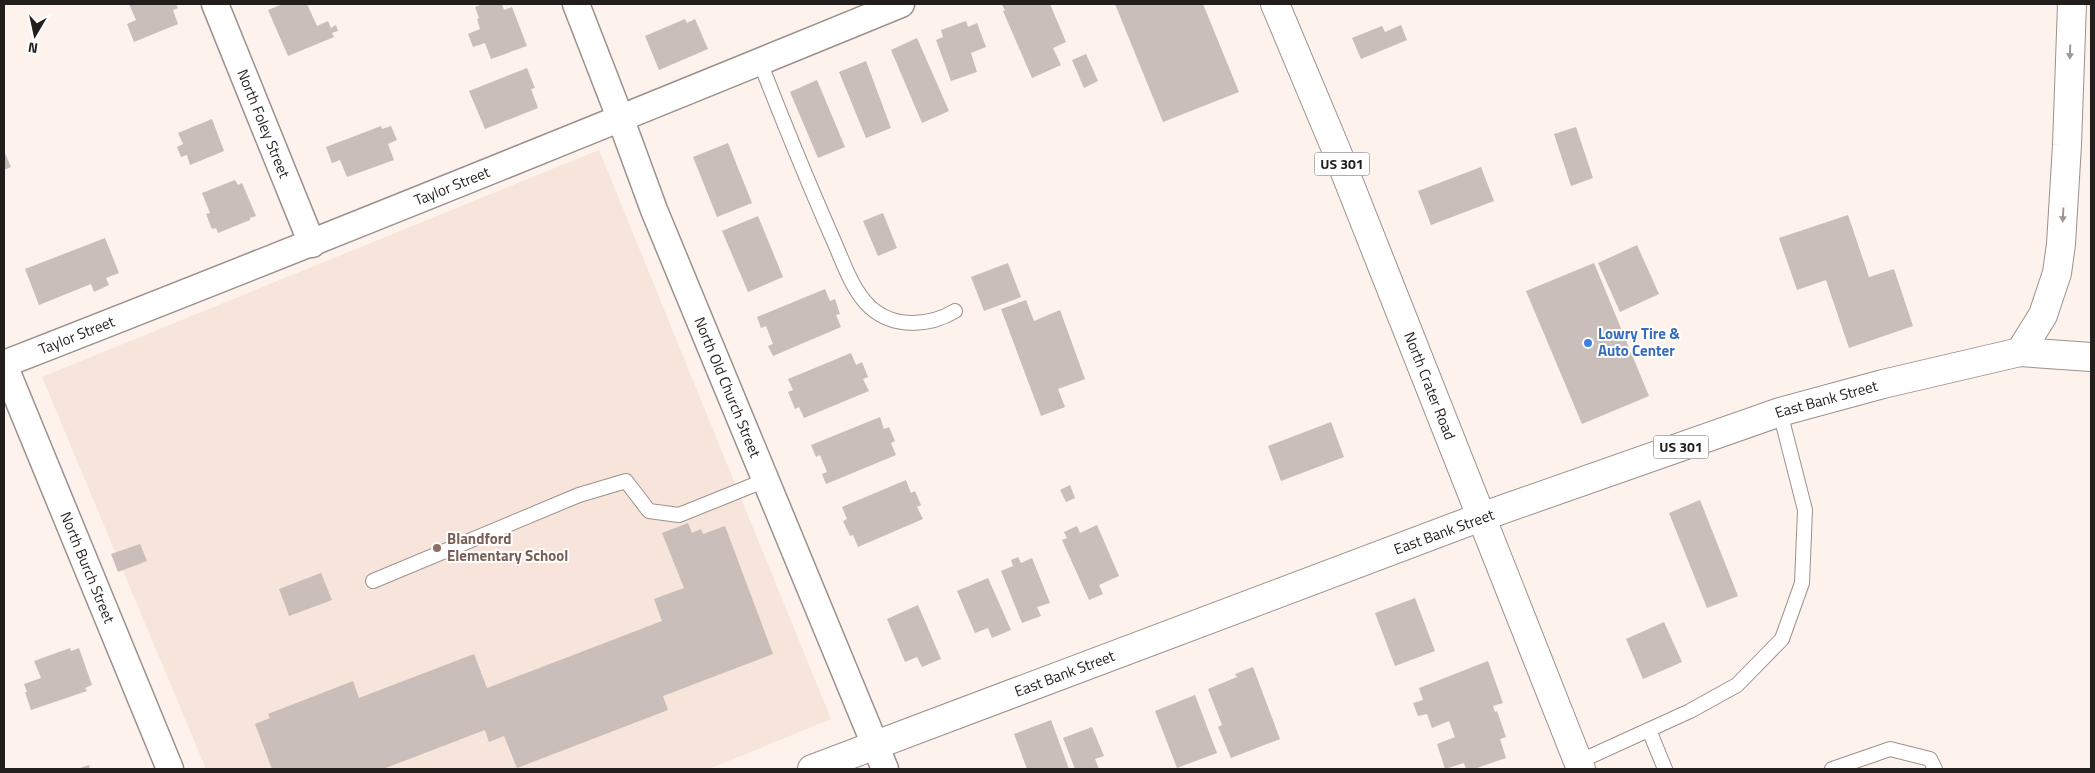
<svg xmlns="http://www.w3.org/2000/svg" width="2095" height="773" font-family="'Titillium Web',sans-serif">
<rect width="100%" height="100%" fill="#fdf2ec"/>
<polygon fill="#f7e4db" points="599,150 831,719 709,769 206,769 42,377"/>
<g fill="#c9beb9">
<polygon points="129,4 176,4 178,8 173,10 178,24 134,42 127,24 136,20"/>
<polygon points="283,4 307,4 317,26 328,21 331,28 336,25 338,31 332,33 334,37 288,56 268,10"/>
<polygon points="483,4 502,4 504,10 512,7 527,46 491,59 485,43 473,47 468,34 480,29 477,19 479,18 475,7"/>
<polygon points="1005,4 1050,4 1066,42 1053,48 1061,65 1032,78 1003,11 1005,10 1002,5"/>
<polygon points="1115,4 1203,4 1239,92 1163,122"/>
<polygon points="685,19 687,23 695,19 708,49 659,70 645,36"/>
<polygon points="966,21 968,27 977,23 986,47 971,53 977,72 951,81 936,40 943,37 941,30"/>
<polygon points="1401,25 1407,40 1361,59 1352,38 1382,26 1385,32"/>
<polygon points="917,38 949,111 922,123 891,50"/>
<polygon points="1086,54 1098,81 1084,88 1072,60"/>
<polygon points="866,61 891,128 866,138 839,72"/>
<polygon points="527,68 535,88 531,89 538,108 485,129 469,91"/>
<polygon points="817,80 845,147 818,158 790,92"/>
<polygon points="212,119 224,151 190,165 187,155 181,157 177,147 183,144 178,133"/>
<polygon points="381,126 382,129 391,126 397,140 388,144 394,160 347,177 340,160 332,163 326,147"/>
<polygon points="1576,127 1593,178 1571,186 1554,134"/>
<polygon points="728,143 752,203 717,217 693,157"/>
<polygon points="4,151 11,167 4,170"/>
<polygon points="1481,167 1494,201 1431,225 1418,191"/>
<polygon points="235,180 238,185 242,183 256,216 250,218 250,220 218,233 216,228 212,229 206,214 210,213 202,193"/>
<polygon points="883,213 897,248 878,256 863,221"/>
<polygon points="1848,215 1869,277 1894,269 1913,326 1849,348 1826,280 1797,290 1779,238"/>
<polygon points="758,216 783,277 748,292 722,231"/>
<polygon points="105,238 119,273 106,278 109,285 94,292 91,284 39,305 25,269"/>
<polygon points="1637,245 1659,294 1620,312 1598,263"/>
<polygon points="1008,263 1021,297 984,311 971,277"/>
<polygon points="1594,263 1649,396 1582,424 1526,291"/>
<polygon points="825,289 830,301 835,299 840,314 836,315 841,327 773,356 768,346 773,344 766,326 761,328 757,317"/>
<polygon points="1026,300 1034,321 1060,310 1085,379 1058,389 1065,407 1041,416 1001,309"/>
<polygon points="851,353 856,365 862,362 868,377 863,379 869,391 804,418 799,407 795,409 788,392 793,390 788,379"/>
<polygon points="880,417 884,429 889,427 895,441 891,443 896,455 826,484 822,474 827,472 820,455 816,457 811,445"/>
<polygon points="1331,422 1344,457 1281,481 1268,446"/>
<polygon points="906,480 911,493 915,491 921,505 917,507 923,519 858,547 853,535 850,536 843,521 847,519 842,507"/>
<polygon points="1070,485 1075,498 1066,502 1060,490"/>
<polygon points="1700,500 1738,596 1707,608 1669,513"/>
<polygon points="688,523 692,533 701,529 703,534 725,526 773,654 663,696 668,710 517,768 504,736 489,742 485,730 383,769 272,769 255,724 270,718 268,714 353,681 359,698 474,654 487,688 662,621 654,599 684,588 662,533"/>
<polygon points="1097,525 1119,576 1099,585 1103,594 1089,600 1062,540 1067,538 1064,532 1077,526 1080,533"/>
<polygon points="140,544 147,561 118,572 111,554"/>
<polygon points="1018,557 1021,563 1032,558 1050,603 1037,607 1041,616 1022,623 1001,571 1013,566 1011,560"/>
<polygon points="321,573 332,600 289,616 279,589"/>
<polygon points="988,578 1011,630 992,638 988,628 975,633 957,591"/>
<polygon points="1415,598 1435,651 1395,666 1375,613"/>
<polygon points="918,605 941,659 922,667 917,657 905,662 887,619"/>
<polygon points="1664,622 1682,662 1643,679 1626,639"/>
<polygon points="70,648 71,651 79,648 92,685 85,688 87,691 31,710 25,692 27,692 24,684 41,678 34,661"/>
<polygon points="1488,661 1503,703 1493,706 1495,712 1497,711 1506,737 1500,739 1506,758 1474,769 1466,769 1464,763 1445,769 1437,744 1455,737 1449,721 1432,728 1427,714 1418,716 1413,703 1423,700 1419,688"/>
<polygon points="1253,667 1280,739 1231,758 1218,727 1222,725 1208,689 1237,677 1235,674"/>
<polygon points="1195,695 1217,753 1177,768 1155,711"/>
<polygon points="1051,720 1069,769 1027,769 1014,734"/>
<polygon points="1092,727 1104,756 1095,759 1099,769 1075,769 1063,738"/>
<polygon points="89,765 90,769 77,769"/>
</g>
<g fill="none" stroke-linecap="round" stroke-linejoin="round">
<defs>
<g id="service">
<path d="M 760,62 C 783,121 807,180 832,237 C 843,261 851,289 870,307 C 894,329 930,326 955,311"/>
<polyline points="373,581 579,495 626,481 649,511 679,515 766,480"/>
<polyline points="1649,730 1665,769"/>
<polyline points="1578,762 1690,711 1737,685 1782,639 1802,583 1805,510 1780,412"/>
<polyline points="1832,769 1890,749 1930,759 1935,769"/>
</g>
<g id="minor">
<path id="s1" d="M 215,4 L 312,244"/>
<path id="s2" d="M 576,4 L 621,120 L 654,210 L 885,769"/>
<path id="s3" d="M 4,364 C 304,247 603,126 901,4"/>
<path id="s4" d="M 4,365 L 170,769"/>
</g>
<g id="tertiary">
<path id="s5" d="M 812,769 L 1481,517"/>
</g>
<g id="primary">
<path id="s6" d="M 1275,4 L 1335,147 L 1581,769"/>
<path id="s7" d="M 1481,517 L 1780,412 L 1883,384 L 2020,352 L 2091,357"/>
</g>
<polyline id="motorway" points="2020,352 2043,315 2057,273 2061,244 2067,145 2072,4"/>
</defs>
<use href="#service" stroke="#9c918c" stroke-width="16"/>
<use href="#minor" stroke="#9c918c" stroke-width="29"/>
<use href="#tertiary" stroke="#9c918c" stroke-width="30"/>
<use href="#primary" stroke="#9c918c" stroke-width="30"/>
<use href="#motorway" stroke="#9c918c" stroke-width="30"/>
<use href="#service" stroke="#fff" stroke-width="14"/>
<use href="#minor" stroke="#fff" stroke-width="26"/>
<use href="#tertiary" stroke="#fff" stroke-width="28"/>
<use href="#primary" stroke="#fff" stroke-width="28"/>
<use href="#motorway" stroke="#fff" stroke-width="28"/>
</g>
<defs><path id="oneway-solid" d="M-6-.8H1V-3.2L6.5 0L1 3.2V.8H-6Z" transform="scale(1.25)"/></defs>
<g fill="#9c9a99">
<use href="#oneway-solid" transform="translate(2070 52) rotate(92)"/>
<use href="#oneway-solid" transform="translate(2063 215) rotate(93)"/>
</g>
<circle fill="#3f7fe0" stroke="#fff" stroke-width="2" cx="1588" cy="343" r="5"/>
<circle fill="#8d6e63" stroke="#fff" stroke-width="2" cx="437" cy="548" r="5"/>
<g text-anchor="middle" stroke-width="4" stroke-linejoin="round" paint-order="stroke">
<g fill="#fff" stroke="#646260" stroke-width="1">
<rect x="1314.5" y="152.5" width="55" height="23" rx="4"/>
<rect x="1653.5" y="435.5" width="55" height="23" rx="4"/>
</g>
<g font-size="14" font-weight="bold" fill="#221e1c">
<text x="1342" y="169">US 301</text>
<text x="1681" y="452">US 301</text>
</g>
<g font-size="15" fill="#221e1c" stroke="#fff">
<text dy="5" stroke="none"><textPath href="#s1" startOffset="129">North Foley Street</textPath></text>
<text dy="5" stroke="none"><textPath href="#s3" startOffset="482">Taylor Street</textPath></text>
<text dy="5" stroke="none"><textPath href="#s3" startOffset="78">Taylor Street</textPath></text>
<text dy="5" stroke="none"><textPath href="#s6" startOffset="412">North Crater Road</textPath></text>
<text dy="5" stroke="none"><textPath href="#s2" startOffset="412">North Old Church Street</textPath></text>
<text dy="5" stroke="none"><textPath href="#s7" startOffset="365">East Bank Street</textPath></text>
<text transform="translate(1444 532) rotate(-20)" y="5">East Bank Street</text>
<text dy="5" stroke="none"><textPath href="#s4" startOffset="219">North Burch Street</textPath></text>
<text dy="5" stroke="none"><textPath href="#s5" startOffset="270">East Bank Street</textPath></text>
</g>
<g font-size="15" font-weight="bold" fill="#366cbe" stroke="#fff" text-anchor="start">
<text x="1598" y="339">Lowry Tire &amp;<tspan x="1598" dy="17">Auto Center</tspan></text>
</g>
<g font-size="15" font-weight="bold" fill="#785e54" stroke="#fff" text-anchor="start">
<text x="447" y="544">Blandford<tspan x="447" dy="17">Elementary School</tspan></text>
</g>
</g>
<rect width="2095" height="773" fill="none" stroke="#221e1c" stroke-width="10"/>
<g transform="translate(35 35) rotate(189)" stroke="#ffffff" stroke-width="4" paint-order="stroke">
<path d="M0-4L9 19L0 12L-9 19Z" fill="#221e1c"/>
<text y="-8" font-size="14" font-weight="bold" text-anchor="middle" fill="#221e1c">N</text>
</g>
</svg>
